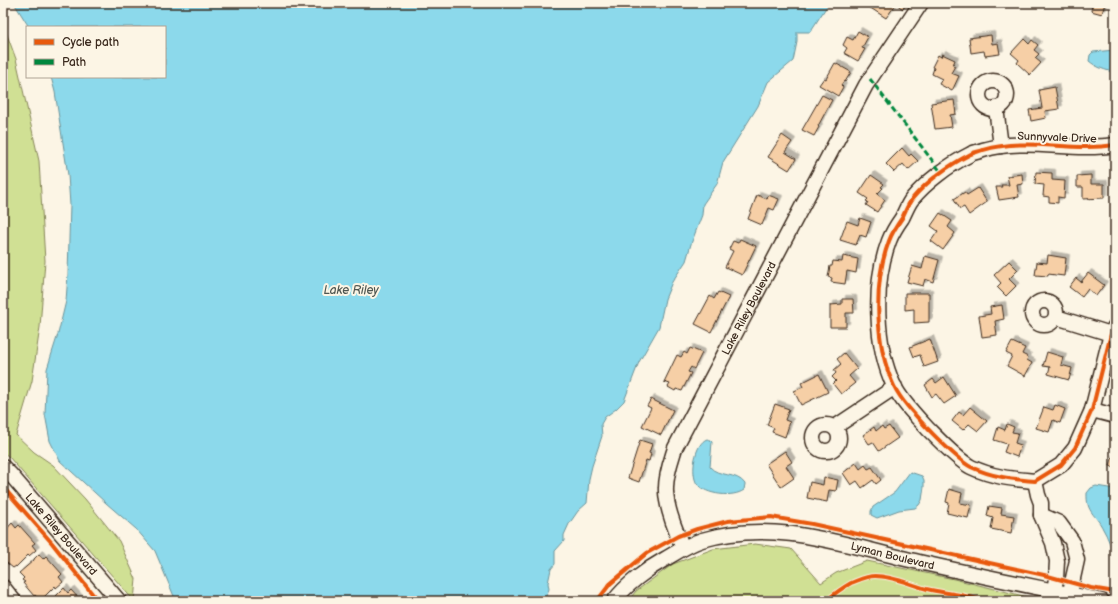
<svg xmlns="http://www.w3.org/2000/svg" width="1118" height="604" font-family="'Balsamiq Sans',sans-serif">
<defs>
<filter id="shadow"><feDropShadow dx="3.5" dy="-3.5" stdDeviation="0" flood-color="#0004"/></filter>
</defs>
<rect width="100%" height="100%" fill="#fcf5e5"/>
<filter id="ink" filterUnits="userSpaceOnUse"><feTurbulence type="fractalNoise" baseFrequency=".025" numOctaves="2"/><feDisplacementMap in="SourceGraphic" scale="8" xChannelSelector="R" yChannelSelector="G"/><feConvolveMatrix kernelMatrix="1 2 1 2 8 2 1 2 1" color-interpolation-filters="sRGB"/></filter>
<g filter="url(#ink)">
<g fill="#d0e094" stroke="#868559">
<polygon points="3,24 16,59 39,161 45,261 40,327 32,381 16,435 34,452 53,465 85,499 119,541 136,579 134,601 9,457 3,452"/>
<polygon points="755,544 791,549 821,583 836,573 867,561 954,579 1044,601 628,601 636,591 673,564 713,549"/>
</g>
<g fill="#8cd9eb" stroke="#6c9399">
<polygon points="14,3 829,3 810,32 797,32 797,42 793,61 768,82 758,106 723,162 717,184 703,204 702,215 691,244 686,261 672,282 665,299 659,327 639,362 624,401 616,409 605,417 601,424 602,436 592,466 589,479 587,503 578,511 569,524 564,535 564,541 555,551 555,564 551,569 548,583 549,589 544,601 176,601 155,551 136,529 106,503 60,461 50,441 45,414 47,369 58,334 66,301 68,274 70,205 68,175 55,92 51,77 165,77 165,27 29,27"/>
<path d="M 1115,50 L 1115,72 C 1106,71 1096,67 1089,61 L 1090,55 L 1093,52 Z"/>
<path d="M 707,439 L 710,440 L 712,442 L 710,467 C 718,477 737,472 745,484 L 744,490 C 733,498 706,495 697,484 C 690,473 695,443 707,439 Z"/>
<polygon points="910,472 922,476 924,480 924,487 922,500 919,505 915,508 899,510 877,518 871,515 871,511 873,507 895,492"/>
<path d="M 1096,486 L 1115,489 L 1115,555 C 1110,546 1108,537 1103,529 C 1096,514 1086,513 1087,493 L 1091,488 Z"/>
</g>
<g fill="#f6cfa6" stroke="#3b2a1e" filter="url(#shadow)">
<polygon points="872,3 907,3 903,9 896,4 886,18 869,7"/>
<polygon points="1085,3 1105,3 1102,14 1091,11 1092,5"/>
<polygon points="858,31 868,37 862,48 865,49 858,61 844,53 847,48 843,45 847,37 853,40"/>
<polygon points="991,35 992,44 998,43 1000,54 985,56 984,51 971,53 969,38"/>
<polygon points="1024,39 1029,44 1032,40 1038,45 1034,50 1039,54 1035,58 1041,63 1030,75 1017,63 1019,60 1011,53"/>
<polygon points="942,54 955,60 953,65 955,66 951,73 959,76 952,91 939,84 942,79 932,74 934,68 932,67 938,55 941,57"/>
<polygon points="835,63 851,72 845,82 844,81 841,85 843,87 838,96 819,85 824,78 826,79"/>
<polygon points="1055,87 1059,109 1045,111 1046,118 1031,121 1029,110 1042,108 1039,90"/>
<polygon points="822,95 832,100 818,126 819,127 814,136 802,130"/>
<polygon points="1115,98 1115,111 1111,112 1110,99"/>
<polygon points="954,100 956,114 950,115 952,127 935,129 931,103"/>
<polygon points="782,135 792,142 785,152 796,159 789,170 768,157"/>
<polygon points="902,148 909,156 911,154 918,161 908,170 903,164 894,172 886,164"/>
<polygon points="1036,172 1052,173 1052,180 1065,181 1064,198 1058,197 1058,203 1049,202 1049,197 1043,196 1044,185 1035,184"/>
<polygon points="1022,174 1023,184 1017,185 1019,197 999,200 996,187 1002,187 1001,185 1009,185 1007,176"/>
<polygon points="871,175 884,184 881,187 883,188 877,194 885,200 877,212 866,205 868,202 866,201 868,199 859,193"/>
<polygon points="1091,175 1091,184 1104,184 1104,198 1083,199 1083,187 1077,187 1077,176"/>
<polygon points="978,188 987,202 969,215 964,207 960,209 954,199 965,192 967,195"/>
<polygon points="757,195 767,199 768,195 779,199 774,210 769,208 762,225 748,219"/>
<polygon points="940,213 952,221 948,227 955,233 943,250 931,241 938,231 931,226"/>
<polygon points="860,218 871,222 866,237 860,235 856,245 840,240 847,221 858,225"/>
<polygon points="740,239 756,246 742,275 725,267 733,251 729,249 733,241 738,243"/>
<polygon points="1048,255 1066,258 1064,276 1048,274 1048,276 1035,275 1037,262 1047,263"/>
<polygon points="843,256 858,259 856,273 847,271 845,284 831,282 832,278 828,277 830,266 832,266 833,261 842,262"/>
<polygon points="925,256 939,260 933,282 925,279 923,286 907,282 912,266 922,269"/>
<polygon points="1009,261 1018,270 1009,279 1016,286 1006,296 997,287 1001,283 994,275"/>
<polygon points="1088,273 1104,285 1096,296 1088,289 1082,297 1069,287 1076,278 1081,282"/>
<polygon points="718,292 729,297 711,332 695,324 710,296 714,299"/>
<polygon points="905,293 929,293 929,322 914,323 914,309 905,310"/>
<polygon points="842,299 853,299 854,313 846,313 846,327 830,327 830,305 842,304"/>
<polygon points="1002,305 1004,319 995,321 997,335 982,337 979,316 991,314 990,307"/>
<polygon points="930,339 938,362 924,367 920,355 914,357 910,347"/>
<polygon points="1012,342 1025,348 1022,354 1028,357 1027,360 1032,363 1025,376 1007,366 1012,356 1006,353"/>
<polygon points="690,348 702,353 694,369 691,367 688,372 691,373 682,391 676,389 675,391 668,387 670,384 664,382 677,355 681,357 684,352 687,354"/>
<polygon points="1047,352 1063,357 1061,365 1072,368 1069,380 1048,374 1050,367 1043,366"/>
<polygon points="844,353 857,369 849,376 855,383 841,394 833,384 836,381 832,377 836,373 834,370 841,364 837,359"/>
<polygon points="819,374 828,392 801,405 794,391 803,387 801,383"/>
<polygon points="944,377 956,396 944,404 936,394 932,397 925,385 933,379 936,383"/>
<polygon points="651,399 673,410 661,435 642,426 651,408 647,406"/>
<polygon points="775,404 789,409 785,420 790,422 785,437 772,432 774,428 767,425"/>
<polygon points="1055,405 1065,409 1060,423 1053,420 1049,432 1036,428 1044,407 1053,410"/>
<polygon points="970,407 987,421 978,431 969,424 963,430 952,421 959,412 963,415"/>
<polygon points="1007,424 1014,427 1012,432 1018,433 1015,443 1021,445 1017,457 1004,452 1007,444 994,440 998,427 1005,430"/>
<polygon points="882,426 884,429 889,426 898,438 879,451 873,442 869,444 863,435 874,427 876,431"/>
<polygon points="640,440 652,444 649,453 651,454 649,461 646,460 639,482 628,478"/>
<polygon points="785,451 792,462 786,466 794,478 781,487 766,464"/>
<polygon points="1113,455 1115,455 1115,468 1110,466"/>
<polygon points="856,463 860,469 865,465 868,469 872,467 881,480 876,484 873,480 862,488 857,481 851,485 843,473"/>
<polygon points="824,477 838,480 836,491 829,490 827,502 807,498 810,482 823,485"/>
<polygon points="949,489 962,493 960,503 971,505 968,518 947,513 949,503 946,502"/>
<polygon points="989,506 1002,508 1001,514 1014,516 1011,533 991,529 993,518 987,516"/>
<polygon points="12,523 16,528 19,525 35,543 32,545 36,550 29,556 28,555 16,567 16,566 13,568 3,560 3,533"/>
<polygon points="39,554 43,559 46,556 62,574 59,577 63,582 56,588 55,586 43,598 43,597 40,600 35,595 34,596 23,583 25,582 22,580 24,578 19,573 34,560 34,559"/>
<polygon points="64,588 68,593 71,590 81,601 51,601"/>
</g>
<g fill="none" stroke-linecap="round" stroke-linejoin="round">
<defs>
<g id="minor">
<circle cx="993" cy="95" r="14"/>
<polyline points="996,108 1001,146"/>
<path d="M 1115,145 C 1070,152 1027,137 983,150 C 978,152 973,152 969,155 C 949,165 926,182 912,199 C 908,204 905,212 902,218 C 897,225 892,233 889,241 C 873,283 875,346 894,386 C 902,402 916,416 928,429 C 938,439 959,461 971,467 C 992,477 1012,479 1035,481 L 1061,465 L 1075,448 L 1092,410 L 1111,334 L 1115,326"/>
<circle cx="1044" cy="313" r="12"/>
<polyline points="1056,317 1111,334"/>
<polyline points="1092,410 1115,416"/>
<circle cx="826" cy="438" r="13"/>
<polyline points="835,427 895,387"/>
<path id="s1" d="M 3,467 L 11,475 L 119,601"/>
<polyline points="1035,481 1038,495 1041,503 1041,515 1053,543 1057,561 1056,579 1052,601"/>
<polyline points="1041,515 1059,523 1072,541 1077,560 1068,601"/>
<path id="s2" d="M 683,548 C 676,532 665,505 666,488 C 666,474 671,461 675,448 L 866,85 L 921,3"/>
<polyline points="3,587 14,601"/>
<path id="s3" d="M 614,601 C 626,585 647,569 665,559 C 677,552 689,544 702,540 C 776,518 847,546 919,562 C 980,576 1041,588 1102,601"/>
</g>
</defs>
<use href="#minor" stroke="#3b2a1e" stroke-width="17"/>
<use href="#minor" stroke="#fcf5e5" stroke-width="14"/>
<polyline stroke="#00873e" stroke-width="3" stroke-dasharray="6 3" stroke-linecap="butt" points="870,79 941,172"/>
<defs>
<g id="cycleway">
<path d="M 1115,145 C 1070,152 1027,137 983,150 C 978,152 973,152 969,155 C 949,165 926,182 912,199 C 908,204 905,212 902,218 C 897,225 892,233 889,241 C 873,283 875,346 894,386 C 902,402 916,416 928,429 C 938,439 959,461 971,467 C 992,477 1012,479 1035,481 L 1061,465 L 1075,448 L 1092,410 L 1111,334 L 1115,326"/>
<polyline points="3,487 52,543 98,601"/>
<polyline points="597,601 610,584 647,553 678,536 697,529 728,521 771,517 812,524 1044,575 1091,588 1115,592"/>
<path d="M 826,601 C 834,594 842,588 851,583 C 859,580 866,576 875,576 C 894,576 913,586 931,590 C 950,594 967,595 985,601"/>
</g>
</defs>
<use href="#cycleway" stroke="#fcf5e5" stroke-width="6"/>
<use href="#cycleway" stroke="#e8590c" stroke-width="4"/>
</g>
</g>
<g text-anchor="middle" stroke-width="4" stroke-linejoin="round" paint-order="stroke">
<g font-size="11" fill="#3b2a1e" stroke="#fcf5e5">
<text transform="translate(1057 137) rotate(2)" y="4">Sunnyvale Drive</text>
<text dy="4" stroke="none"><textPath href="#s2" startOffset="262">Lake Riley Boulevard</textPath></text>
<text dy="4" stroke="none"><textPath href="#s1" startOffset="89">Lake Riley Boulevard</textPath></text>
<text dy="4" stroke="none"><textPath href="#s3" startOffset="302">Lyman Boulevard</textPath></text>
</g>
<g font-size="12" font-style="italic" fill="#4f5651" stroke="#fcf5e5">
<text x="351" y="294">Lake Riley</text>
</g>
</g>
<rect width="1118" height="604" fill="none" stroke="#fcf5e5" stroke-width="16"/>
<rect x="8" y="8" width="1102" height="588" fill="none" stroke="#3b2a1e" stroke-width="1.5" filter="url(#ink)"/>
<rect x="26" y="26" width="140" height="52" fill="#fcf5e5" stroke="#afa495"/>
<rect x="34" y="39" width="20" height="6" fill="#e8590c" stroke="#afa495"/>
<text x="62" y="46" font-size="12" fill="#3b2a1e">Cycle path</text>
<rect x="34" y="59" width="20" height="6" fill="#00873e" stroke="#afa495"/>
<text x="62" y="66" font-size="12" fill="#3b2a1e">Path</text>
</svg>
